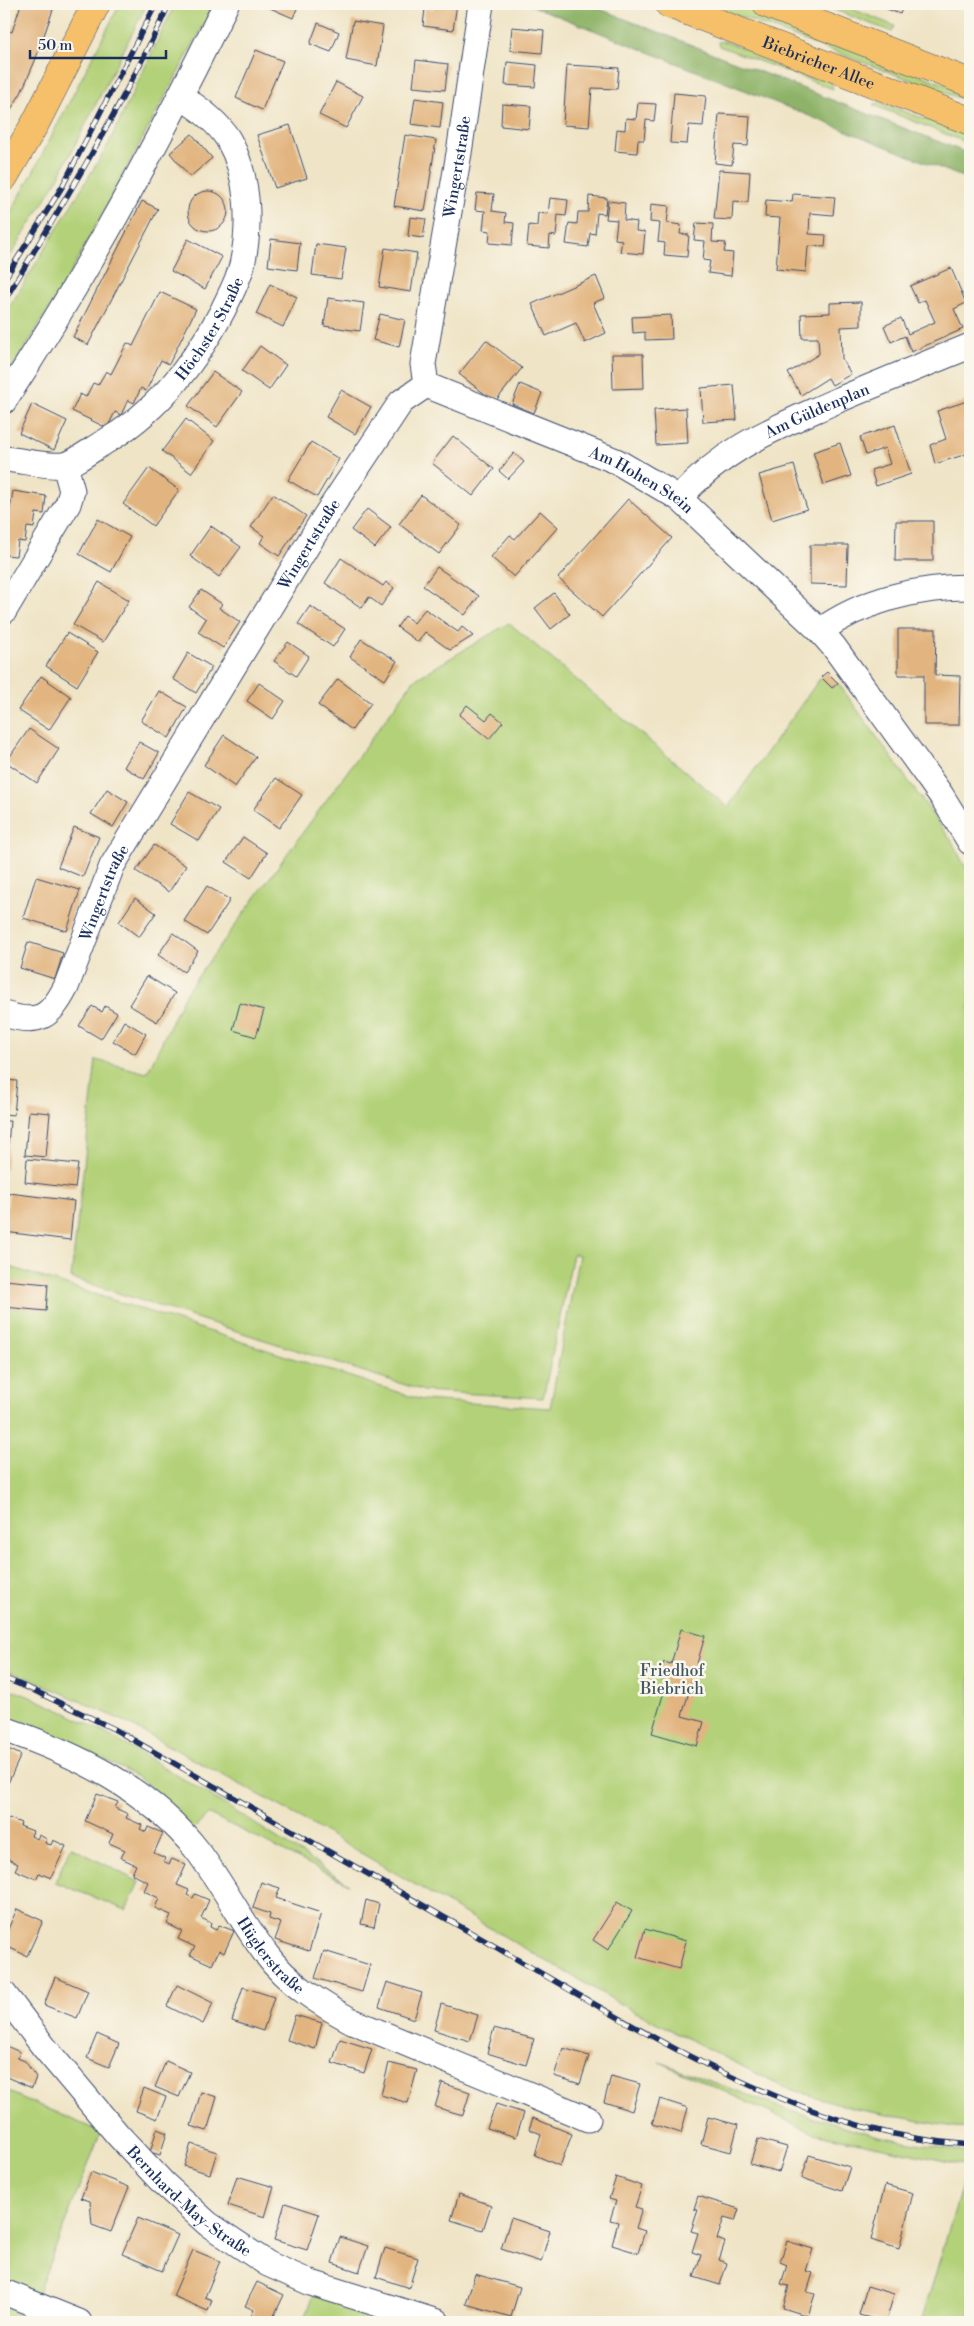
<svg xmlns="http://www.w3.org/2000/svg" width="974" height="2326" font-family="'Libre Bodoni',serif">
<rect width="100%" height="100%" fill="#fbf7ec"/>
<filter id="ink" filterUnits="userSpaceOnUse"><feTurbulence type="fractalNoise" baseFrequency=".02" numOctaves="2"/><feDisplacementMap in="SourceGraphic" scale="10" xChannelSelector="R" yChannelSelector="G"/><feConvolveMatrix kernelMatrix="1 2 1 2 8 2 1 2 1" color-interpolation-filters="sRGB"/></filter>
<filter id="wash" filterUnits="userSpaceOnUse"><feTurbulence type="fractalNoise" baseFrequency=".0096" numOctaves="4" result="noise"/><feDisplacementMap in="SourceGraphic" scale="20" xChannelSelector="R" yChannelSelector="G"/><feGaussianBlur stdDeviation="1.12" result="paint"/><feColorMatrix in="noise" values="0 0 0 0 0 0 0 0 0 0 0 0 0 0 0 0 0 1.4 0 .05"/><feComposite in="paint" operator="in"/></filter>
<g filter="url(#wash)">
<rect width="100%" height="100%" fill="#efe4c6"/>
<g fill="#b3d178" stroke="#67806b">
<polygon points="120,4 147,4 56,182 4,266 4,224 30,178"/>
<polygon points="175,4 215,4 65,283 4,382 4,316 108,145"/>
<polygon points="706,4 737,4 970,94 970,102"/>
<polygon points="832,4 839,4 895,26 892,32 830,8"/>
<polygon points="724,41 831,81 833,89 719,46 718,42"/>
<polygon points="879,102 970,136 970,144 873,105"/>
<polygon points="509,623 728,807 821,677 832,688 838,683 951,840 970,876 970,2128 953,2127 856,2109 783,2087 624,2006 280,1806 119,1719 36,1681 4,1670 4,1265 422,1400 550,1408 579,1255 573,1254 543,1398 424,1391 71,1278 96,1060 147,1073 185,994 414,680"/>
<path d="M 4,1687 C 59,1706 110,1735 160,1765 C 224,1803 286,1844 349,1884 L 209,1814 L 193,1830 C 178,1814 164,1797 147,1784 C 111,1757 47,1738 4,1720 Z"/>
<polygon points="71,1847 139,1882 126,1910 55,1882"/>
<polygon points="660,2062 790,2111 879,2136 970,2153 970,2322 921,2322 968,2166 814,2133"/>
<polygon points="4,2090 101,2132 36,2297 4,2284"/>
<polygon points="314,2293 407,2322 304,2322"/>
<polygon points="4,2308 40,2322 4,2322"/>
</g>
<polygon fill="#8eb368" stroke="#547163" points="528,4 587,4 970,154 970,180"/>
<g id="blocks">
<g fill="#e2b580">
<polygon points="11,4 55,4 35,61 21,93 4,121 4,29 12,32 20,7"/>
<polygon points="261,4 299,4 293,18"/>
<polygon points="434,4 457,4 453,30 423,26 425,8 433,9"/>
<polygon points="874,4 904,4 900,14"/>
<polygon points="353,21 383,26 377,66 346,60"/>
<polygon points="318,23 339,32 331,52 310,44"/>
<polygon points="512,27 544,30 542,53 510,50"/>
<polygon points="256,50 283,61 262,110 236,98"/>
<polygon points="416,60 448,64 445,90 413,87"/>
<polygon points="507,62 537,65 535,87 505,85"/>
<polygon points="567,65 619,68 617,89 592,88 589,127 563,125"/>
<polygon points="336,82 363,96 346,128 319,115"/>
<polygon points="674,93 706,96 703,126 689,125 687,144 670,143"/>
<polygon points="415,98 443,102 440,128 411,124"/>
<polygon points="638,103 656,104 654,121 646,120 644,140 638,140 637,153 615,151 617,129 625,130 626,118 636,119"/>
<polygon points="502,104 531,106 529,129 501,126"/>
<polygon points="719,114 750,116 748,146 734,145 732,165 715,163"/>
<polygon points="290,125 307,178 275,188 257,135"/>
<polygon points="192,134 212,158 190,177 170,153"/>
<polygon points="405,135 436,140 425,211 394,206"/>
<polygon points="719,170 750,172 748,202 733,201 732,220 714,219"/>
<circle cx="208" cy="211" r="20"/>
<polygon points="477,193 494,194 492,211 506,213 505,222 514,223 512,245 489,243 490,231 483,230 485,211 475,210"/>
<polygon points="793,194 835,197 833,215 810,213 809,234 826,235 825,247 808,246 806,272 776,269 780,218 765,217 766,200 792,202"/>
<polygon points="589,196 607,198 605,214 597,213 595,234 590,233 588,247 566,244 569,223 577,224 578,212 588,212"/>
<polygon points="550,198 568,200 566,216 558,215 556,236 550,235 549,248 527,246 529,225 537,226 538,213 548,214"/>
<polygon points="142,201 158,209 88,345 73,337"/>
<polygon points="608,201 625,203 624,220 637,222 636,231 645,232 643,254 620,252 622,240 615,239 617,220 606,219"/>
<polygon points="651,204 669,206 667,223 681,225 680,234 689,235 687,257 664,255 665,243 658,242 660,223 650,222"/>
<polygon points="410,217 426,219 423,238 408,236"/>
<polygon points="696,223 713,224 712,242 726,243 724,252 733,253 731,276 708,273 710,261 703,260 705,241 694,240"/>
<polygon points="188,239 222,257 205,289 171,271"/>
<polygon points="271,239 300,243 297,270 268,266"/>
<polygon points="316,244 346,248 341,279 312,275"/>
<polygon points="385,248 417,253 411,292 379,287"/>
<polygon points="951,268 966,303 954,309 963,329 911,352 905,336 891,342 884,326 901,318 908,334 935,322 925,300 918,303 910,286"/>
<polygon points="596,276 605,298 593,303 606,333 585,343 576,323 546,336 532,304"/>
<polygon points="270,284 297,297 283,327 256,314"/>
<polygon points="160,292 196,309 169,364 161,360 146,391 141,388 134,403 128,400 121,415 115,412 107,428 72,411 80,394 86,397 93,383 98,385 106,371 111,374 127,343 133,346"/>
<polygon points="328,298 364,303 360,331 324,326"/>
<polygon points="861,302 861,326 841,327 842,359 851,374 832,385 828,378 801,395 788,373 819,354 818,338 802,338 801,314 830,313 830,303"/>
<polygon points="380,314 405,320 399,347 373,340"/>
<polygon points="671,315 672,339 645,340 645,332 633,333 632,317"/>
<polygon points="486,340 522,368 495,402 459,374"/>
<polygon points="260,346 286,365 269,390 242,371"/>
<polygon points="612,354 643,354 644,388 613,389"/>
<polygon points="213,372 242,392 217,427 188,406"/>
<polygon points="520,384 542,393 534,413 512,404"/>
<polygon points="734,385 737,420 703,422 701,388"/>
<polygon points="341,390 371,407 355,434 326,417"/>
<polygon points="970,400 970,453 935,464 930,445 946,439 937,411"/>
<polygon points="32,404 67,421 54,450 19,433"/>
<polygon points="686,408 688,443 656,445 654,410"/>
<polygon points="186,419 214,441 191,473 162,451"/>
<polygon points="895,425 911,474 876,486 871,470 890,464 885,448 866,455 860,437"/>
<polygon points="453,436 494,469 473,496 432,463"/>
<polygon points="311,442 339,459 317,497 288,480"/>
<polygon points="840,443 851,476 824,485 813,452"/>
<polygon points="514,453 524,462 508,479 499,471"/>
<polygon points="794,465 807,509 772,520 759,475"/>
<polygon points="149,468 179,490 153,526 123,504"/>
<polygon points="13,491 46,496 44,514 36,513 34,528 27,527 25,542 18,541 16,556 4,555 4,509 10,510"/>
<polygon points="273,494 306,516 279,556 260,543 264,536 251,527"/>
<polygon points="421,495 461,525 439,554 399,524"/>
<polygon points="628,499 672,538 602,617 558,578"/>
<polygon points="367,509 391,527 375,548 351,530"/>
<polygon points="540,511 558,527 514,577 491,557 510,535 515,539"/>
<polygon points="98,519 130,537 111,572 79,554"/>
<polygon points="896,521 933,521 933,561 895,561"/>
<polygon points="211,526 241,547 219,577 190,556"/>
<polygon points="810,545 848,545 847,585 810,584"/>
<polygon points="341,558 383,586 386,582 394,588 381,606 369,597 362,608 325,583"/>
<polygon points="437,567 479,596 465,615 423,586"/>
<polygon points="99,582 129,600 103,642 73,625"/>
<polygon points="201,590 222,604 219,608 240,622 223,648 198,632 206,619 189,607"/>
<polygon points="554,593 570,614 551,629 535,608"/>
<polygon points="310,606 345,629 333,647 298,624"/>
<polygon points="425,609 458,632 462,627 473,636 450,650 425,632 418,642 397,627 405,616 414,623"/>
<polygon points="898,629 936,629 935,675 960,676 959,725 924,725 924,675 898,675"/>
<polygon points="67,633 98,652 77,686 46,666"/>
<polygon points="361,639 397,661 385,680 350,657"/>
<polygon points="288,642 309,656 296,676 274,661"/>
<polygon points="188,653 212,667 196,693 173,679"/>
<polygon points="827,672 838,683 832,688 821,677"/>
<polygon points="41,676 71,697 49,730 18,710"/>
<polygon points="338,679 371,703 352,730 318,705"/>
<polygon points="259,683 285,701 273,719 247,701"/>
<polygon points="159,691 187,707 169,738 141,721"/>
<polygon points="467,705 486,720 492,713 503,722 489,739 459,715"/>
<polygon points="29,729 59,749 37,783 6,762"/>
<polygon points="224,735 256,757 235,787 204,765"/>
<polygon points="139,742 159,753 144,779 124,767"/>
<polygon points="276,778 302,795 279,828 253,810"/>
<polygon points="107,789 128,802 113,827 91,814"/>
<polygon points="189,792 219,809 199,841 170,824"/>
<polygon points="74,827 99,837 83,877 58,867"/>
<polygon points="243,837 267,853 251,878 226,862"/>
<polygon points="154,845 186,866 169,892 136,871"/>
<polygon points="36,877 80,890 67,931 23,918"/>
<polygon points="207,886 230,900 207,935 184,921"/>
<polygon points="135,898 156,913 139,937 119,922"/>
<polygon points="173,933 198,951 184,972 158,955"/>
<polygon points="28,942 63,953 55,979 20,968"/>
<polygon points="147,976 175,993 157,1022 129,1005"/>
<polygon points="240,1003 264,1010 256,1037 233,1030"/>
<polygon points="92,1006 102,1012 105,1006 117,1013 101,1039 79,1026"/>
<polygon points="124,1021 146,1034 135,1054 113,1041"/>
<polygon points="4,1080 17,1081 14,1115 4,1114"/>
<polygon points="29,1111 50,1113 46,1157 25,1155"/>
<polygon points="4,1121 10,1121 6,1170 4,1170"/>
<polygon points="27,1159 78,1164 75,1188 25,1182"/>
<polygon points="9,1193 74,1201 70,1240 4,1232"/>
<polygon points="4,1280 48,1284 46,1311 4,1307"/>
<polygon points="681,1629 705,1636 682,1716 704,1722 697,1746 652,1733 667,1681 659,1679 664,1662 671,1664"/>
<polygon points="4,1747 21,1755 8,1783 4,1781"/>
<polygon points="97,1794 118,1802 115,1808 128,1814 126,1818 142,1825 140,1829 146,1832 148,1827 163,1833 154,1853 165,1858 163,1861 169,1864 172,1859 186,1865 177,1885 189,1890 187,1895 193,1898 195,1894 209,1900 201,1918 211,1923 210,1927 216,1930 219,1925 234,1931 224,1953 219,1950 212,1965 190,1955 195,1947 178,1939 182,1931 167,1924 171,1915 155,1908 159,1898 144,1891 148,1882 132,1874 136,1865 121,1858 125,1850 109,1843 113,1834 85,1821"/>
<polygon points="4,1818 8,1820 9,1818 21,1823 20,1826 33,1831 31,1836 37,1839 39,1835 47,1839 45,1843 51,1845 53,1840 66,1846 51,1878 39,1873 36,1879 15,1870 18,1864 6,1858 4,1862"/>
<polygon points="261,1882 280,1888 276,1898 321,1913 309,1951 275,1940 281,1923 269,1919 270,1914 253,1908"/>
<polygon points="366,1900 379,1904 374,1927 361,1924"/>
<polygon points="617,1902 632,1911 608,1950 593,1940"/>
<polygon points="17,1909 43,1921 27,1956 4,1945 4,1938"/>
<polygon points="645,1929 686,1941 679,1969 637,1957"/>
<polygon points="324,1951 370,1965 362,1992 315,1978"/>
<polygon points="55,1977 88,1991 77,2018 44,2005"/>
<polygon points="387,1982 422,1993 414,2019 379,2007"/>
<polygon points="177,1985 213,2003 203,2024 167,2006"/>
<polygon points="243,1987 274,1997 263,2031 232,2021"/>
<polygon points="441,2004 478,2015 470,2041 434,2030"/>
<polygon points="295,2015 322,2023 315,2049 287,2040"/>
<polygon points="494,2028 534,2039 526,2065 487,2053"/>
<polygon points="97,2034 119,2044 109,2067 87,2058"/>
<polygon points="340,2039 372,2049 364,2073 332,2063"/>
<polygon points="4,2045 20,2052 17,2058 25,2061 36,2077 32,2088 4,2076"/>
<polygon points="563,2048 589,2056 580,2084 554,2076"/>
<polygon points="166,2061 190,2072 179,2097 155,2087"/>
<polygon points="389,2063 417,2070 408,2103 381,2095"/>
<polygon points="611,2076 640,2084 632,2111 604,2102"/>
<polygon points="442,2083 470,2092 463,2115 435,2107"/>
<polygon points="144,2088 166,2097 157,2119 136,2111"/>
<polygon points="201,2092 217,2097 207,2131 191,2126"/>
<polygon points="660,2099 688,2108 681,2133 652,2124"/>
<polygon points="496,2104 524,2113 516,2137 487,2128"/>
<polygon points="708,2117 738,2125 731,2152 701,2144"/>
<polygon points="533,2118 572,2134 560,2166 535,2155 541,2134 529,2129"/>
<polygon points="157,2129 167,2133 160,2155 150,2152"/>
<polygon points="758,2139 787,2147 779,2172 750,2164"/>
<polygon points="191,2144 217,2152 210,2174 184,2166"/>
<polygon points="809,2155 850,2167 842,2191 802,2178"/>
<polygon points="91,2172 129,2187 111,2232 92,2225 90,2201 81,2198"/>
<polygon points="237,2176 274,2187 265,2217 228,2205"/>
<polygon points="616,2177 642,2186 635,2207 642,2209 636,2228 645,2231 638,2253 612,2245 618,2222 610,2220 616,2201 609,2199"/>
<polygon points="885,2185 913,2193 899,2249 871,2240"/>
<polygon points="459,2194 491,2205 483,2230 451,2220"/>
<polygon points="698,2196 739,2209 735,2221 724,2218 717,2239 725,2242 719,2260 727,2263 720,2285 694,2277 701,2255 692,2252 698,2233 691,2231 698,2210 694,2209"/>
<polygon points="285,2203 319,2214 307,2250 274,2240"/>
<polygon points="138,2218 178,2235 162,2271 122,2254"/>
<polygon points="511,2218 550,2231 541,2262 501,2249"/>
<polygon points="340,2237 368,2246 359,2272 332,2263"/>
<polygon points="787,2241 813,2249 806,2271 813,2273 807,2292 815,2294 808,2316 783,2308 789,2286 781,2284 787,2265 780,2262"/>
<polygon points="385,2248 418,2258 409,2288 376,2277"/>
<polygon points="193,2250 220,2261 205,2297 212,2300 208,2311 173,2296"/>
<polygon points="475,2274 520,2287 511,2317 466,2304"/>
<polygon points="257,2282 284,2295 271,2322 248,2322 254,2310 245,2306"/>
<polygon points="867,2286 894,2294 886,2322 859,2315"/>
</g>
</g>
</g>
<g filter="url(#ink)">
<use href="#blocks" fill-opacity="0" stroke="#3b4a6e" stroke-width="1"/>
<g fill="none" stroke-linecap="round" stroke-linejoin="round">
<defs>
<g id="minor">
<path id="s1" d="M 426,385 L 616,461 L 679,498 L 820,631 L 834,647 L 941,795 L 970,842"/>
<path d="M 4,401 C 87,274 160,140 226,4"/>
<path id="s2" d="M 4,459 C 20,460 48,467 64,465 C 73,464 94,448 103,443 C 156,413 195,363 223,310 C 230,295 238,281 242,265 C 251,225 249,175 228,139 C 217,121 199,108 181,97"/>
<path id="s3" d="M 679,498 C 725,448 769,431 829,404 C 876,384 923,365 970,346"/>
<polyline points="4,611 68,504 72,491 65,465"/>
<path d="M 820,631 C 863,600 918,587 970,587"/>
<path id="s4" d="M 4,1014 C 38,1025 50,1018 66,987 L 112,866 L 324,518 L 401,402 L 426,385 L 423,364 L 459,153 L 481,4"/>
<path id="s5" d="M 4,1729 C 76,1754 149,1789 197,1850 C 222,1883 241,1921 266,1954 C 288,1984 321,2004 352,2021 L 588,2119"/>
<path id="s6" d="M 4,1994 L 44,2047 L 118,2135 L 164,2184 L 208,2224 L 268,2264 L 311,2283 L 437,2322"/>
<polyline points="4,2292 79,2322"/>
</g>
<g id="major">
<path id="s7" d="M 669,4 L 970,121"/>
<polyline points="767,4 970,83"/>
<polyline points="4,177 36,122 96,4"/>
</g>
</defs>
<use href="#minor" stroke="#3b4a6e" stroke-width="27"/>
<use href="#major" stroke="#3b4a6e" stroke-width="29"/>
<use href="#minor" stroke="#fff" stroke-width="25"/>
<use href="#major" stroke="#f6c06b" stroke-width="28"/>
<defs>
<g id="rail">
<polyline points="4,280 62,187 156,4"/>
<path d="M 4,301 C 63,204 122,107 169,4"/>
<path d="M 4,1678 L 33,1690 L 114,1729 C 236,1799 359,1869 482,1939 C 602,2008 727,2088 861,2126 C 896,2136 934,2142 970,2145"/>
</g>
</defs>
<use href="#rail" stroke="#1b2f5e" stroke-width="5.5"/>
<use href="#rail" stroke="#fbf7ec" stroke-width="4" stroke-dasharray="11" stroke-linecap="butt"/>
</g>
</g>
<g text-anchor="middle" stroke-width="5" stroke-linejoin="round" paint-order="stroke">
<g font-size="16" fill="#1b2f5e" stroke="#fbf7ec">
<text dy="6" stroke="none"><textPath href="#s7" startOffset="161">Biebricher Allee</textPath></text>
<text dy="6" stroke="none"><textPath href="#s4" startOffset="1005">Wingertstraße</textPath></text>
<text dy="6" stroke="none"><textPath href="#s2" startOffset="264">Höchster Straße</textPath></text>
<text dy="6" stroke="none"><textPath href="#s3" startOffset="165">Am Güldenplan</textPath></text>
<text dy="6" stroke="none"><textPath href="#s1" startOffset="236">Am Hohen Stein</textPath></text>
<text dy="6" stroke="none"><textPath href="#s4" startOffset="584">Wingertstraße</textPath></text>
<text dy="6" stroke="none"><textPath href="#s4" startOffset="179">Wingertstraße</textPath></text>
<text dy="6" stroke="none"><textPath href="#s5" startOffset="360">Hüglerstraße</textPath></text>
<text dy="6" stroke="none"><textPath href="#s6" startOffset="279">Bernhard-May-Straße</textPath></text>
</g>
<g font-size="16" fill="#415864" stroke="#fbf7ec">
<text x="672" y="1676">Friedhof<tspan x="672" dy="18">Biebrich</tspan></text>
</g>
</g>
<rect width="974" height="2326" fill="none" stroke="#fbf7ec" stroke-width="20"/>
<path d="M30 50v8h136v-8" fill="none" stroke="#1b2f5e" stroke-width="2.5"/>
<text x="38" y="50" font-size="15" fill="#1b2f5e" stroke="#fbf7ec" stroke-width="4" paint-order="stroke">50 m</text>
</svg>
